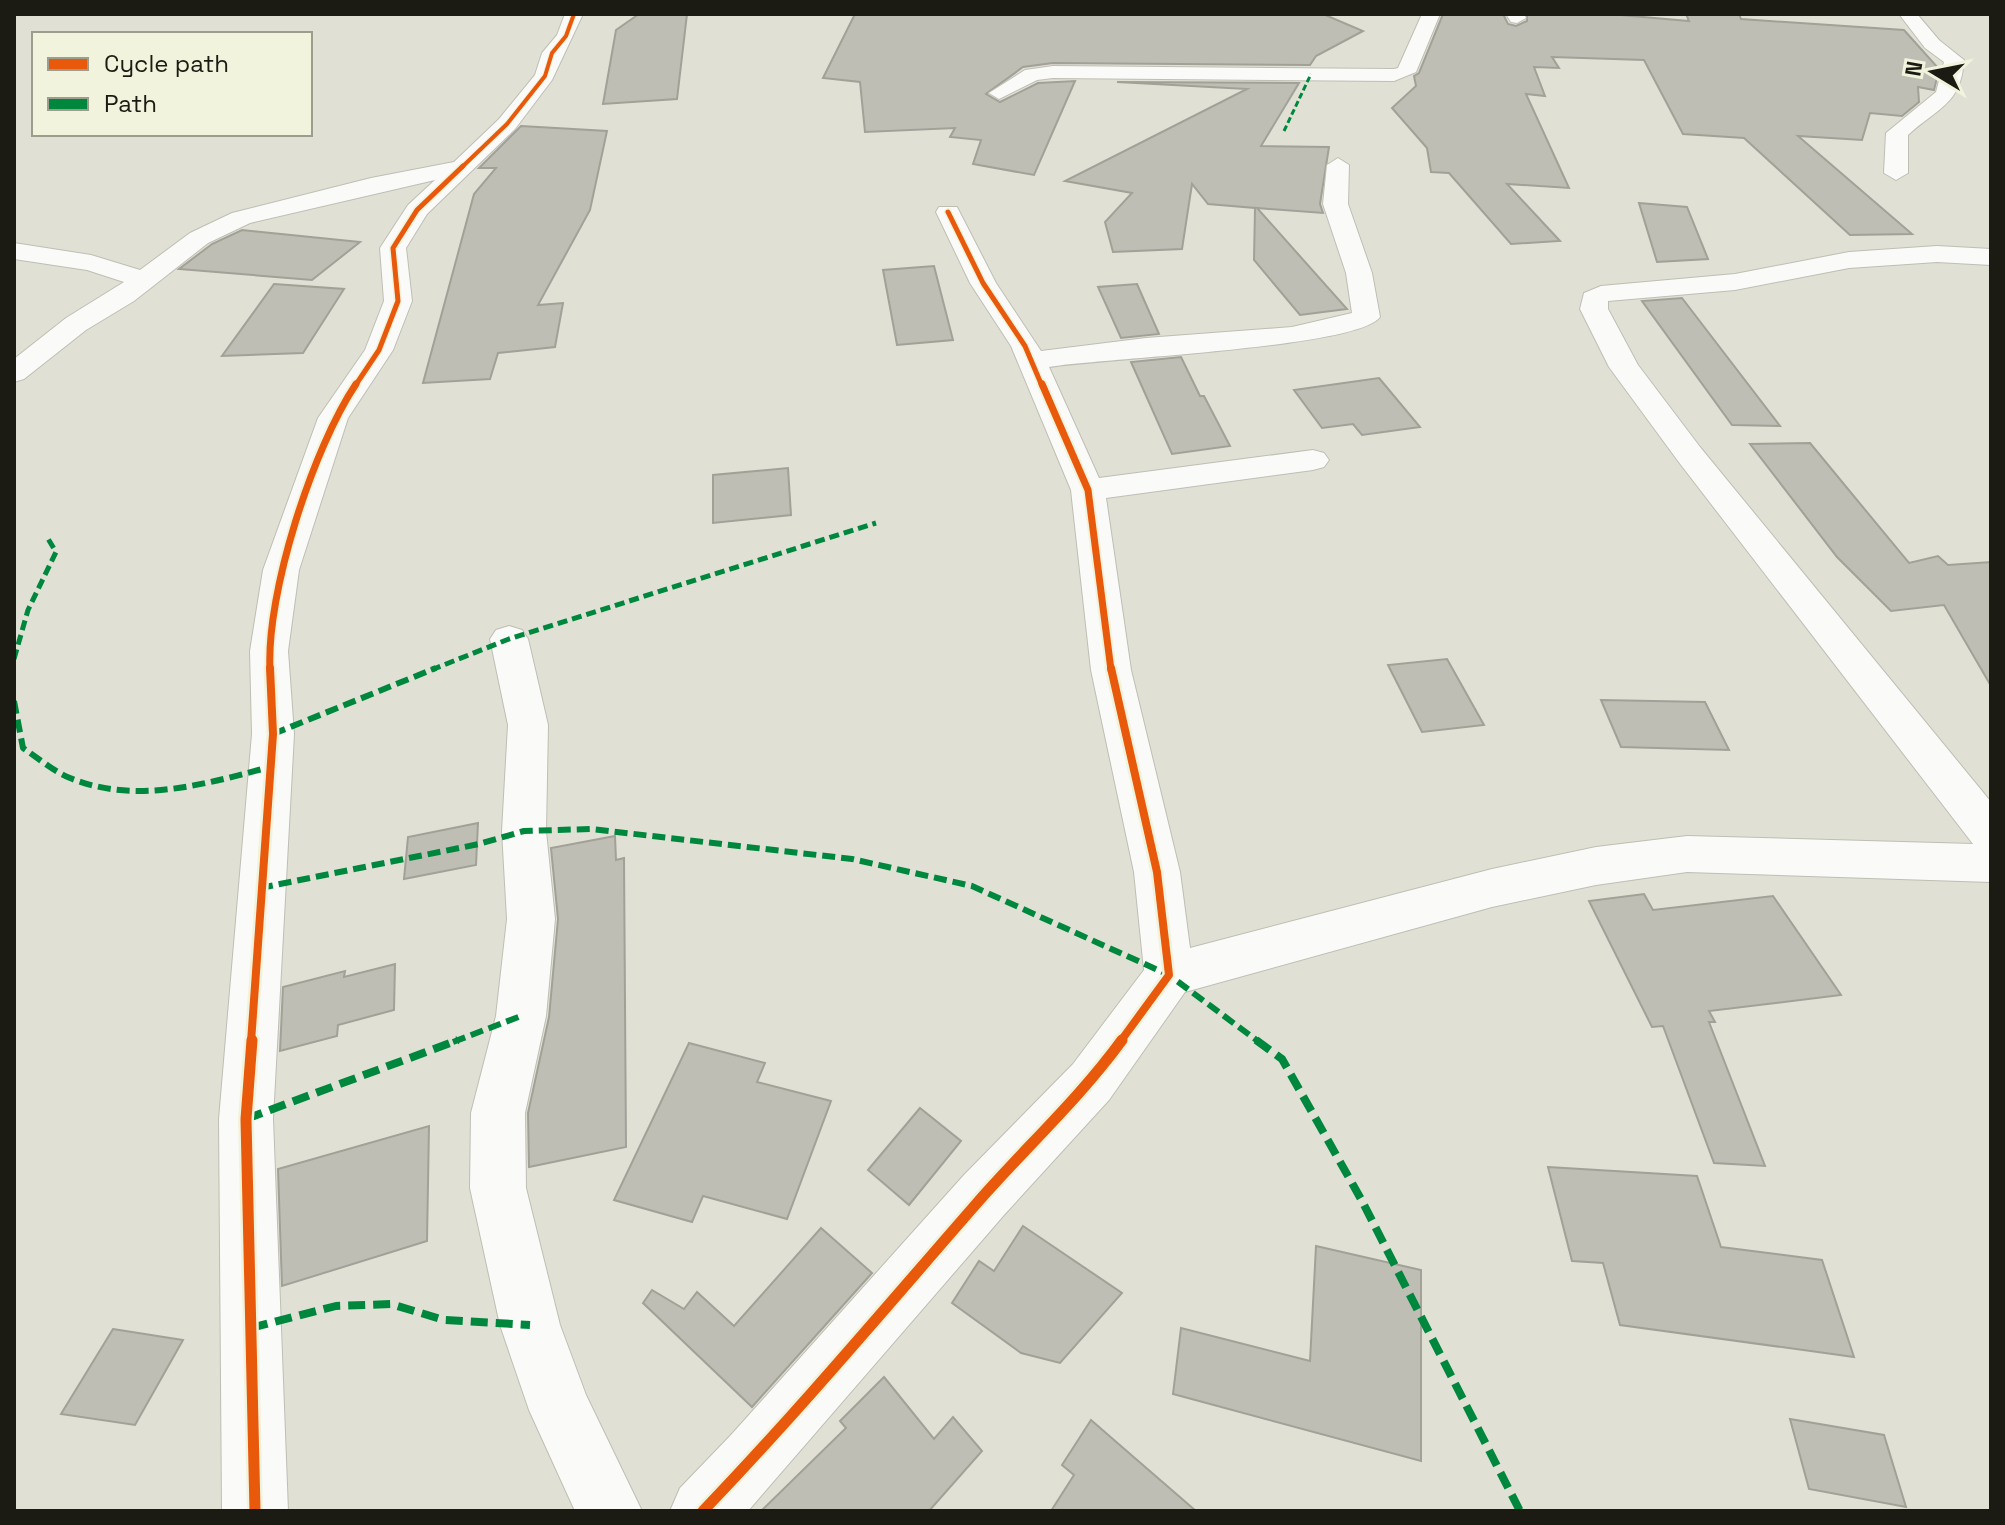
<svg xmlns="http://www.w3.org/2000/svg" width="2005" height="1525" font-family="'Space Grotesk',sans-serif">
<rect width="100%" height="100%" fill="#e0e0d4"/>
<g fill="#bebeb5" stroke="#a1a198" stroke-width="2">
<polygon points="639,14 687,14 677,99 603,104 616,30"/>
<polygon points="855,14 1323,14 1363,31 1316,56 1310,65 1053,63 1023,67 986,94 1000,102 1038,83 1075,81 1034,175 973,164 981,140 950,137 955,128 865,132 860,82 823,78"/>
<polygon points="1443,14 1503,14 1508,24 1516,26 1527,21 1527,14 1609,14 1689,21 1686,14 1739,14 1741,19 1904,30 1939,69 1934,90 1918,87 1919,102 1902,116 1870,113 1862,140 1798,136 1912,234 1850,235 1744,138 1683,134 1644,60 1552,57 1559,68 1534,67 1545,96 1526,94 1569,188 1507,184 1560,241 1511,244 1449,173 1431,172 1427,148 1392,108 1416,86 1414,76 1419,73"/>
<polygon points="1117,82 1299,83 1261,146 1329,147 1320,204 1323,213 1257,208 1347,309 1300,315 1254,260 1255,208 1208,204 1192,184 1182,249 1113,252 1105,222 1132,193 1065,181 1247,89"/>
<polygon points="521,126 607,131 590,210 538,305 563,303 555,347 498,353 490,379 423,383 474,194 496,168 479,168"/>
<polygon points="1639,203 1687,207 1708,259 1657,262"/>
<polygon points="242,230 360,242 312,280 179,269 212,244"/>
<polygon points="934,266 953,340 897,345 883,270"/>
<polygon points="274,284 344,289 303,353 222,356"/>
<polygon points="1137,284 1159,334 1121,338 1098,287"/>
<polygon points="1682,298 1780,426 1732,425 1642,301"/>
<polygon points="1181,357 1200,396 1204,396 1230,446 1172,454 1131,362"/>
<polygon points="1379,378 1420,427 1362,435 1353,424 1322,428 1294,390"/>
<polygon points="1810,443 1909,563 1938,556 1948,565 1991,562 1991,686 1944,605 1891,611 1837,557 1750,444"/>
<polygon points="788,468 791,515 713,523 713,475"/>
<polygon points="1447,659 1484,725 1422,732 1388,665"/>
<polygon points="1601,700 1705,702 1729,750 1621,747"/>
<polygon points="478,823 476,865 404,879 408,837"/>
<polygon points="615,836 616,860 624,858 626,1147 529,1167 528,1113 549,1017 558,919 551,848"/>
<polygon points="1644,894 1653,910 1773,896 1841,995 1709,1011 1715,1022 1709,1022 1765,1166 1714,1163 1663,1026 1652,1027 1589,901"/>
<polygon points="395,964 394,1010 338,1025 337,1036 280,1051 283,987 345,971 344,977"/>
<polygon points="689,1043 765,1063 757,1082 831,1101 787,1219 703,1196 692,1222 614,1200"/>
<polygon points="920,1108 961,1141 909,1205 868,1170"/>
<polygon points="429,1126 427,1241 282,1286 278,1169"/>
<polygon points="1548,1167 1697,1176 1721,1247 1822,1260 1854,1357 1620,1325 1603,1263 1572,1261"/>
<polygon points="1023,1226 1122,1293 1060,1363 1021,1353 952,1303 979,1261 994,1271"/>
<polygon points="821,1228 872,1273 752,1407 643,1303 652,1290 684,1309 697,1292 734,1326"/>
<polygon points="1316,1246 1421,1270 1421,1461 1173,1394 1181,1328 1310,1361"/>
<polygon points="113,1329 183,1340 135,1425 61,1414"/>
<polygon points="884,1377 934,1439 953,1417 982,1451 929,1511 761,1511 846,1428 840,1421"/>
<polygon points="1790,1419 1884,1435 1906,1507 1809,1489"/>
<polygon points="1091,1420 1114,1440 1196,1511 1051,1511 1074,1475 1062,1465"/>
</g>
<g fill="none" stroke-linecap="round" stroke-linejoin="round">
<defs>
<g id="street">
<polygon points="565,14 583,14 552,80 515,129 427,214 406,248 412,301 393,350 348,418 299,570 288,651 294,734 273,1119 288,1511 222,1511 219,1119 252,734 250,651 263,570 318,418 365,350 384,301 380,248 408,205 435,180 250,223 208,243 134,301 86,330 24,379 14,382 14,359 66,318 124,282 87,270 14,259 14,243 91,255 140,270 190,233 232,213 371,178 454,162 499,119 535,75 542,53 557,35"/>
<polygon points="1422,14 1440,14 1416,72 1394,81 1053,78 1037,80 999,99 989,93 1025,70 1053,66 1394,69 1398,68"/>
<polygon points="1506,14 1524,14 1526,18 1517,23 1511,22"/>
<path d="M 1899,14 L 1917,14 L 1939,40 L 1964,60 C 1961,105 1937,108 1908,135 L 1908,173 L 1896,180 L 1884,173 L 1886,133 L 1936,92 L 1944,62 L 1925,48 Z"/>
<path d="M 1338,158 L 1349,165 L 1348,204 L 1372,273 L 1380,317 C 1358,348 1102,358 1049,367 L 1099,478 L 1313,450 L 1324,453 L 1329,460 L 1324,467 L 1313,470 L 1106,498 L 1131,670 L 1180,872 L 1190,948 L 1492,869 L 1596,847 L 1687,836 L 1973,844 L 1678,461 L 1609,367 L 1580,309 L 1584,293 L 1601,286 L 1735,274 L 1849,252 L 1937,246 L 1991,249 L 1991,265 L 1937,262 L 1849,268 L 1735,290 L 1608,301 L 1608,309 L 1638,365 L 1700,447 L 1991,802 L 1991,882 L 1687,872 L 1596,885 L 1492,907 L 1185,992 L 1109,1100 L 1004,1215 L 748,1511 L 670,1511 L 680,1488 L 731,1435 L 964,1175 L 1073,1064 L 1144,970 L 1134,872 L 1091,670 L 1071,490 L 1011,346 L 970,283 L 936,212 L 939,207 L 957,207 L 996,283 L 1041,351 L 1146,338 L 1292,327 L 1352,313 L 1346,273 L 1323,204 L 1327,165 Z"/>
<polygon points="509,626 522,630 528,639 548,725 546,831 555,919 546,1016 525,1113 526,1188 560,1325 586,1395 642,1511 575,1511 529,1410 500,1325 470,1188 471,1113 496,1016 507,919 502,831 508,725 490,639 496,630"/>
</g>
</defs>
<use href="#street" stroke="#bebeb4" stroke-width="2"/>
<use href="#street" fill="#fafaf9" fill-rule="evenodd"/>
<polyline stroke="#00873e" stroke-width="3" stroke-dasharray="6 3" stroke-linecap="butt" points="1284,131 1311,74"/>
<g stroke="#00873e" stroke-width="5" stroke-dasharray="10 5" stroke-linecap="butt">
<polyline points="14,659 28,610 56,552 47,537"/>
<polyline points="431,670 509,639 876,523"/>
</g>
<g stroke="#00873e" stroke-width="6" stroke-dasharray="13 6" stroke-linecap="butt">
<path d="M 14,701 L 23,748 C 38,758 53,771 70,778 C 136,805 205,784 270,767"/>
<polyline points="273,734 436,668"/>
<polyline points="260,888 479,844 524,831 591,829 852,859 972,886 1169,975 1259,1042"/>
<polyline points="453,1042 521,1016"/>
</g>
<g stroke="#00873e" stroke-width="8" stroke-dasharray="17 8" stroke-linecap="butt">
<polyline points="1256,1040 1282,1059 1361,1199 1520,1511"/>
<polyline points="246,1119 458,1040"/>
<polyline points="251,1328 336,1306 391,1304 444,1320 530,1325"/>
</g>
<defs>
<polyline id="cycleway-far4" points="461,168 507,124 545,76 552,53 566,36 574,14"/>
<g id="cycleway-far3">
<polyline points="948,212 983,283 1025,346 1042,386"/>
<polyline points="355,386 379,350 398,301 393,248 417,210 463,166"/>
</g>
<g id="cycleway-far2">
<polyline points="1042,384 1088,490 1111,670"/>
<path d="M 270,670 C 266,593 313,448 356,384"/>
</g>
<g id="cycleway-far1">
<polyline points="1111,668 1157,872 1169,975 1120,1042"/>
<polyline points="251,1042 273,734 270,668"/>
</g>
<g id="cycleway">
<polyline points="252,1040 246,1119 255,1511"/>
<path d="M 703,1511 C 798,1412 887,1306 977,1203 C 1025,1148 1079,1099 1122,1040"/>
</g>
</defs>
<use href="#cycleway-far4" stroke="#f2f3dc" stroke-width="6"/>
<use href="#cycleway-far3" stroke="#f2f3dc" stroke-width="8"/>
<use href="#cycleway-far2" stroke="#f2f3dc" stroke-width="11"/>
<use href="#cycleway-far1" stroke="#f2f3dc" stroke-width="13"/>
<use href="#cycleway" stroke="#f2f3dc" stroke-width="16"/>
<use href="#cycleway-far4" stroke="#e8590c" stroke-width="4"/>
<use href="#cycleway-far3" stroke="#e8590c" stroke-width="5"/>
<use href="#cycleway-far2" stroke="#e8590c" stroke-width="7"/>
<use href="#cycleway-far1" stroke="#e8590c" stroke-width="8"/>
<use href="#cycleway" stroke="#e8590c" stroke-width="11"/>
</g>
<rect width="2005" height="1525" fill="none" stroke="#1b1b13" stroke-width="32"/>
<rect x="32" y="32" width="280" height="104" fill="#f2f3dc" stroke="#9c9d8c" stroke-width="2"/>
<rect x="48" y="58" width="40" height="12" fill="#e8590c" stroke="#9c9d8c" stroke-width="2"/>
<text x="104" y="72" font-size="24" fill="#1b1b13">Cycle path</text>
<rect x="48" y="98" width="40" height="12" fill="#00873e" stroke="#9c9d8c" stroke-width="2"/>
<text x="104" y="112" font-size="24" fill="#1b1b13">Path</text>
<g transform="translate(1933 72) rotate(280)" stroke="#f2f3dc" stroke-width="6" paint-order="stroke">
<path d="M0-6L14 30L0 20L-14 30Z" fill="#1b1b13"/>
<text y="-12" font-size="22" font-weight="bold" text-anchor="middle" fill="#1b1b13">N</text>
</g>
</svg>
